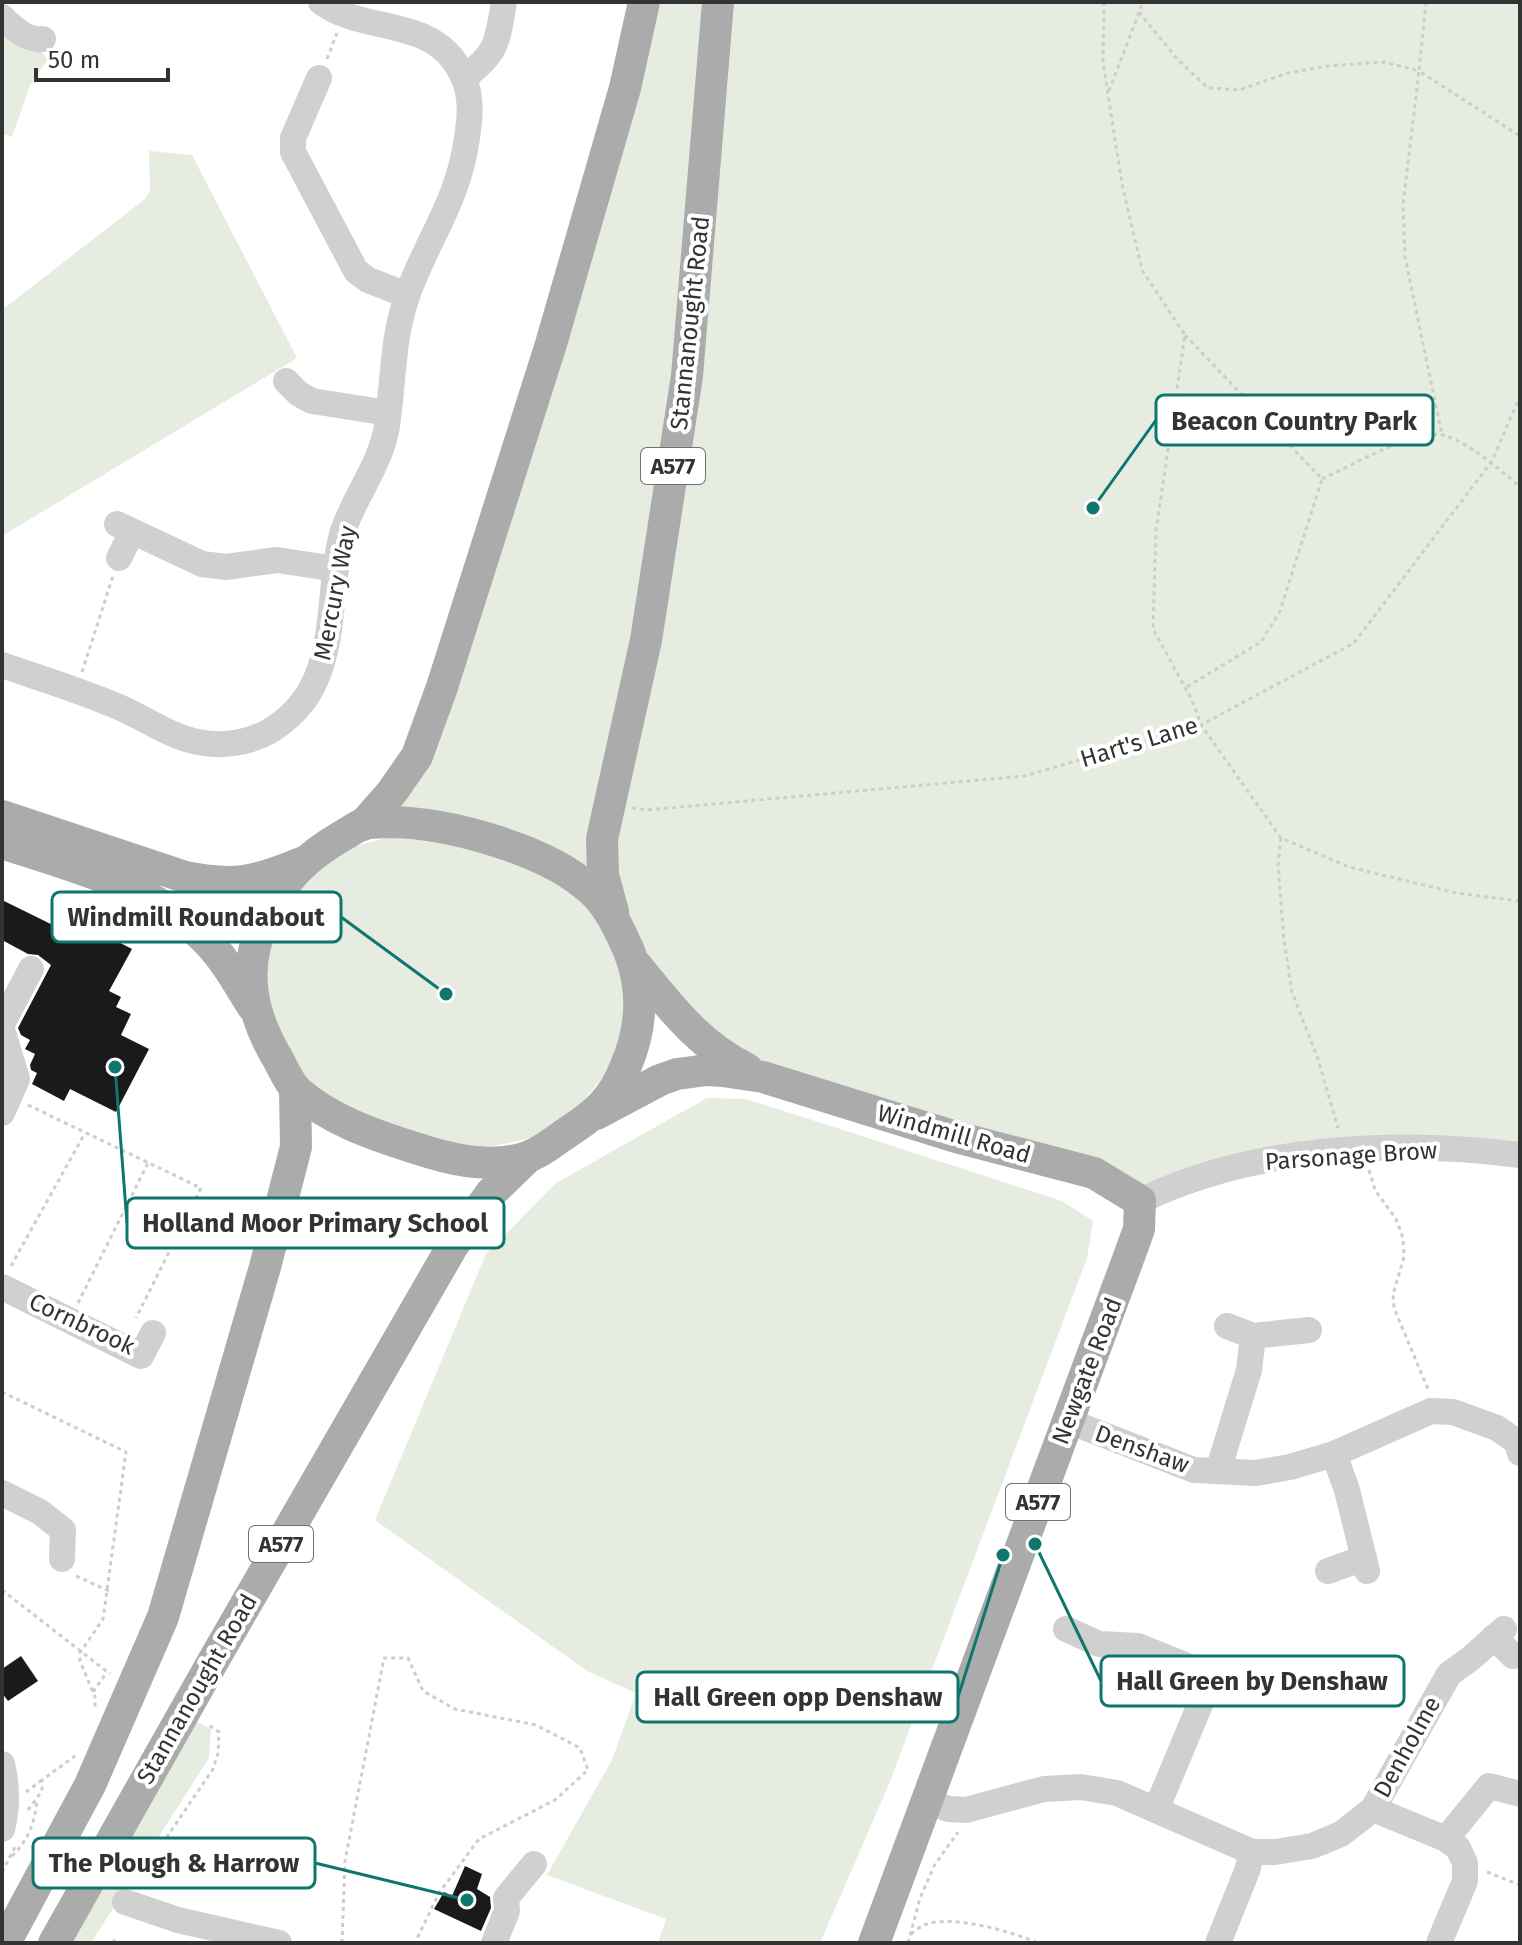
<svg xmlns="http://www.w3.org/2000/svg" width="1522" height="1945" font-family="'Fira Sans',sans-serif">
<rect width="100%" height="100%" fill="#fff"/>
<g fill="#e6ecdf">
<polygon points="657,2 707,2 677,393 590,873 566,853 462,818 394,809"/>
<polygon points="718,2 1520,2 1520,1155 1332,1152 1140,1201 726,1059 616,923 603,875 646,640"/>
<polygon points="2,25 35,45 48,59 30,85 12,137 2,134"/>
<polygon points="149,151 192,155 297,358 2,536 2,310 145,199 150,190"/>
<polygon points="406,836 442,840 527,868 566,888 594,914 621,967 625,1006 620,1041 607,1072 574,1112 530,1138 494,1146 477,1147 443,1142 347,1109 304,1078 284,1050 266,985 268,950 285,907 314,872 353,847 385,838"/>
<polygon points="707,1098 746,1099 865,1137 1062,1201 1093,1221 1087,1258 889,1784 820,1943 658,1943 666,1919 547,1875 612,1760 636,1693 587,1671 375,1520 486,1254 556,1183"/>
<polygon points="191,1719 211,1729 209,1758 91,1943 62,1943"/>
</g>
<g fill="#1a1a1a">
<polygon points="2,900 65,931 72,918 132,949 109,991 121,997 116,1007 131,1014 121,1035 149,1049 116,1112 70,1089 64,1101 32,1084 37,1073 31,1070 30,1065 35,1054 25,1049 30,1040 21,1035 18,1028 51,965 38,955 28,954 2,940"/>
<polygon points="21,1656 38,1681 8,1701 2,1693 2,1669"/>
<polygon points="465,1866 482,1874 477,1889 490,1897 491,1908 481,1931 434,1909 444,1892 452,1896"/>
</g>
<g fill="none" stroke-linecap="round" stroke-linejoin="round">
<g stroke="#cdcdcd" stroke-width="3" stroke-dasharray="4 4" stroke-linecap="butt">
<polyline points="1104,2 1103,62 1122,184 1142,270 1185,335 1156,530 1153,629 1192,700 1201,725 1281,838 1349,867 1457,893 1520,901"/>
<polyline points="1426,2 1419,71 1520,136"/>
<polyline points="1139,12 1178,60 1208,88 1239,90 1288,73 1328,66 1384,62 1419,71 1403,205 1405,257 1442,435"/>
<polyline points="327,59 337,33"/>
<polyline points="1109,91 1143,2"/>
<polyline points="1185,335 1322,479 1280,611 1261,642 1185,688"/>
<path d="M 1322,479 C 1349,467 1416,428 1443,435 C 1468,442 1501,470 1520,487"/>
<polyline points="82,672 113,576"/>
<polyline points="632,808 646,810 1024,776 1201,725 1354,643 1492,461 1520,396"/>
<polyline points="1281,838 1278,865 1284,940 1292,992 1318,1059 1338,1128"/>
<polyline points="28,1105 201,1188 136,1318"/>
<polyline points="1369,1170 1375,1190 1396,1219 1403,1238 1404,1257 1393,1294 1394,1308 1428,1389"/>
<polyline points="11,1266 85,1133"/>
<polyline points="78,1303 148,1163"/>
<polyline points="2,1392 126,1452 103,1619 80,1653 80,1661 95,1697 95,1709"/>
<polyline points="76,1576 109,1591"/>
<polyline points="2,1590 110,1674"/>
<polyline points="93,1692 107,1672"/>
<polyline points="26,1792 42,1780"/>
<polyline points="28,1810 42,1791 42,1780 75,1756"/>
<path d="M 12,1856 C 29,1840 35,1821 37,1799"/>
<polyline points="2,1872 15,1847"/>
<polyline points="1487,1872 1520,1885"/>
<polyline points="135,1884 213,1769 218,1753 219,1732 207,1724"/>
<path d="M 911,1934 C 915,1931 922,1925 927,1924 C 954,1915 1013,1932 1038,1943"/>
<polyline points="113,1943 116,1937"/>
<polyline points="342,1943 345,1861 384,1658 408,1658 423,1691 455,1709 536,1725 580,1748 588,1770 555,1800 479,1839 439,1893 415,1943"/>
<polyline points="908,1943 920,1898 934,1866 958,1832"/>
</g>
<g stroke="#d0d0d0" stroke-width="26">
<path d="M 2,17 C 13,28 27,41 43,39"/>
<polyline points="319,78 293,138 293,152 356,271 368,280 407,295"/>
<path d="M 464,78 C 498,52 497,43 504,2"/>
<polyline points="286,381 299,394 312,401 388,413"/>
<polyline points="117,524 202,564 226,567 277,560 336,569"/>
<polyline points="119,558 132,532"/>
<path d="M 2,665 C 42,679 82,691 121,708 C 146,719 171,737 198,742 C 222,747 247,743 268,732 C 289,720 307,701 316,679 C 336,633 329,579 343,531 C 355,495 381,464 387,426 C 395,371 391,332 414,278 C 435,228 459,195 467,138 C 470,118 472,98 464,79 C 438,14 367,36 321,2"/>
<polyline points="2,1024 31,969"/>
<polyline points="2,1029 17,1079 2,1113"/>
<path d="M 1140,1201 C 1253,1146 1397,1139 1520,1155"/>
<polyline points="2,1287 141,1356 153,1333"/>
<polyline points="1227,1326 1253,1336 1309,1330"/>
<polyline points="1068,1421 1194,1470 1256,1473 1290,1467 1334,1454 1431,1411 1453,1412 1497,1428 1517,1442 1520,1453"/>
<polyline points="1334,1454 1347,1490 1367,1571"/>
<polyline points="1218,1471 1249,1370 1253,1336"/>
<polyline points="2,1493 40,1512 63,1530 62,1559"/>
<polyline points="1328,1571 1364,1558"/>
<polyline points="1066,1629 1099,1644 1138,1646 1212,1676 1156,1810"/>
<polyline points="1494,1637 1513,1656"/>
<polyline points="1212,1676 1250,1688 1270,1688"/>
<path d="M 2,1764 C 7,1786 8,1807 2,1829"/>
<polyline points="928,1801 948,1809 966,1810 1044,1789 1081,1787 1117,1793 1252,1852 1275,1852 1312,1846 1341,1834 1373,1809 1449,1674 1470,1659 1504,1629"/>
<polyline points="1373,1809 1446,1839 1458,1848 1465,1863 1465,1881 1439,1943"/>
<polyline points="1446,1839 1489,1786 1520,1794"/>
<polyline points="125,1902 178,1920 279,1943"/>
<polyline points="494,1943 507,1911 506,1898 534,1864"/>
<polyline points="1218,1943 1247,1871 1252,1852"/>
</g>
<g stroke="#ababab" stroke-width="32">
<path d="M 2,816 L 185,877 C 235,887 255,882 301,863"/>
<path d="M 387,822 C 447,822 546,849 591,890 C 609,906 619,929 629,951 C 645,991 642,1029 625,1068 C 613,1098 597,1113 571,1130 C 557,1139 540,1154 524,1158 C 486,1169 448,1159 412,1147 C 371,1134 331,1120 298,1092 C 290,1084 284,1071 279,1061 C 251,1015 241,968 265,918 C 283,879 306,857 342,836 C 349,832 356,827 363,824 C 371,822 380,823 387,822 Z"/>
<polyline points="363,825 392,792 417,756 442,687 551,344 625,88 644,2"/>
<path d="M 2,843 C 74,867 152,885 207,941 C 225,959 239,985 253,1007"/>
<polyline points="613,912 603,875 602,839 646,640 687,376 718,2"/>
<path d="M 636,965 C 671,1007 696,1043 747,1069"/>
<polyline points="596,1114 660,1080 677,1074 707,1070 723,1071 763,1077 956,1137 1094,1173 1140,1201 1139,1229 1127,1262 874,1943"/>
<polyline points="5,1943 90,1785 163,1617 265,1267 296,1147 295,1089"/>
<polyline points="54,1943 216,1656 452,1247 491,1193 527,1158"/>
</g>
</g>
<g text-anchor="middle" stroke-width="8" stroke-linejoin="round" paint-order="stroke">
<g fill="#fff" stroke="#707070" stroke-width="2">
<rect x="641" y="448" width="64" height="36" rx="6"/>
<rect x="1006" y="1484" width="64" height="36" rx="6"/>
<rect x="249" y="1526" width="64" height="36" rx="6"/>
</g>
<g font-size="22" font-weight="bold" fill="#333">
<text x="673" y="474">A577</text>
<text x="1038" y="1510">A577</text>
<text x="281" y="1552">A577</text>
</g>
<g font-size="24" fill="#333" stroke="#fff">
<text transform="translate(690 323) rotate(-84)" y="8">Stannanought Road</text>
<text transform="translate(335 593) rotate(-79)" y="8">Mercury Way</text>
<text transform="translate(1139 742) rotate(-17)" y="8">Hart's Lane</text>
<text transform="translate(954 1134) rotate(16)" y="8">Windmill Road</text>
<text transform="translate(1351 1156) rotate(-4)" y="8">Parsonage Brow</text>
<text transform="translate(82 1324) rotate(25)" y="8">Cornbrook</text>
<text transform="translate(1087 1371) rotate(-69)" y="8">Newgate Road</text>
<text transform="translate(1142 1449) rotate(20)" y="8">Denshaw</text>
<text transform="translate(197 1689) rotate(-60)" y="8">Stannanought Road</text>
<text transform="translate(1407 1747) rotate(-61)" y="8">Denholme</text>
</g>
</g>
<path fill="none" stroke="#0f766e" stroke-width="3" d="M1093 508L1156 420M446 994L341 917M115 1067L127 1223M1035 1544L1101 1681M1003 1555L958 1697M467 1900L315 1863"/>
<g fill="#0f766e" stroke="#fff" stroke-width="3">
<circle cx="1093" cy="508" r="8"/>
<circle cx="446" cy="994" r="8"/>
<circle cx="115" cy="1067" r="8"/>
<circle cx="1035" cy="1544" r="8"/>
<circle cx="1003" cy="1555" r="8"/>
<circle cx="467" cy="1900" r="8"/>
</g>
<g fill="#fff" stroke="#0f766e" stroke-width="3">
<rect x="1156" y="395" width="277" height="50" rx="8"/>
<rect x="52" y="892" width="289" height="50" rx="8"/>
<rect x="127" y="1198" width="377" height="50" rx="8"/>
<rect x="1101" y="1656" width="303" height="50" rx="8"/>
<rect x="637" y="1672" width="321" height="50" rx="8"/>
<rect x="33" y="1838" width="282" height="50" rx="8"/>
</g>
<g font-size="26" text-anchor="middle" font-weight="bold" fill="#333">
<text x="1294" y="430">Beacon Country Park</text>
<text x="196" y="926">Windmill Roundabout</text>
<text x="315" y="1232">Holland Moor Primary School</text>
<text x="1252" y="1690">Hall Green by Denshaw</text>
<text x="798" y="1706">Hall Green opp Denshaw</text>
<text x="174" y="1872">The Plough &amp; Harrow</text>
</g>
<rect width="1522" height="1945" fill="none" stroke="#333333" stroke-width="8"/>
<path d="M36 68v12h132v-12" fill="none" stroke="#333333" stroke-width="4"/>
<text x="48" y="68" font-size="24" fill="#333333" stroke="#ffffff" stroke-width="6" paint-order="stroke">50 m</text>
</svg>
